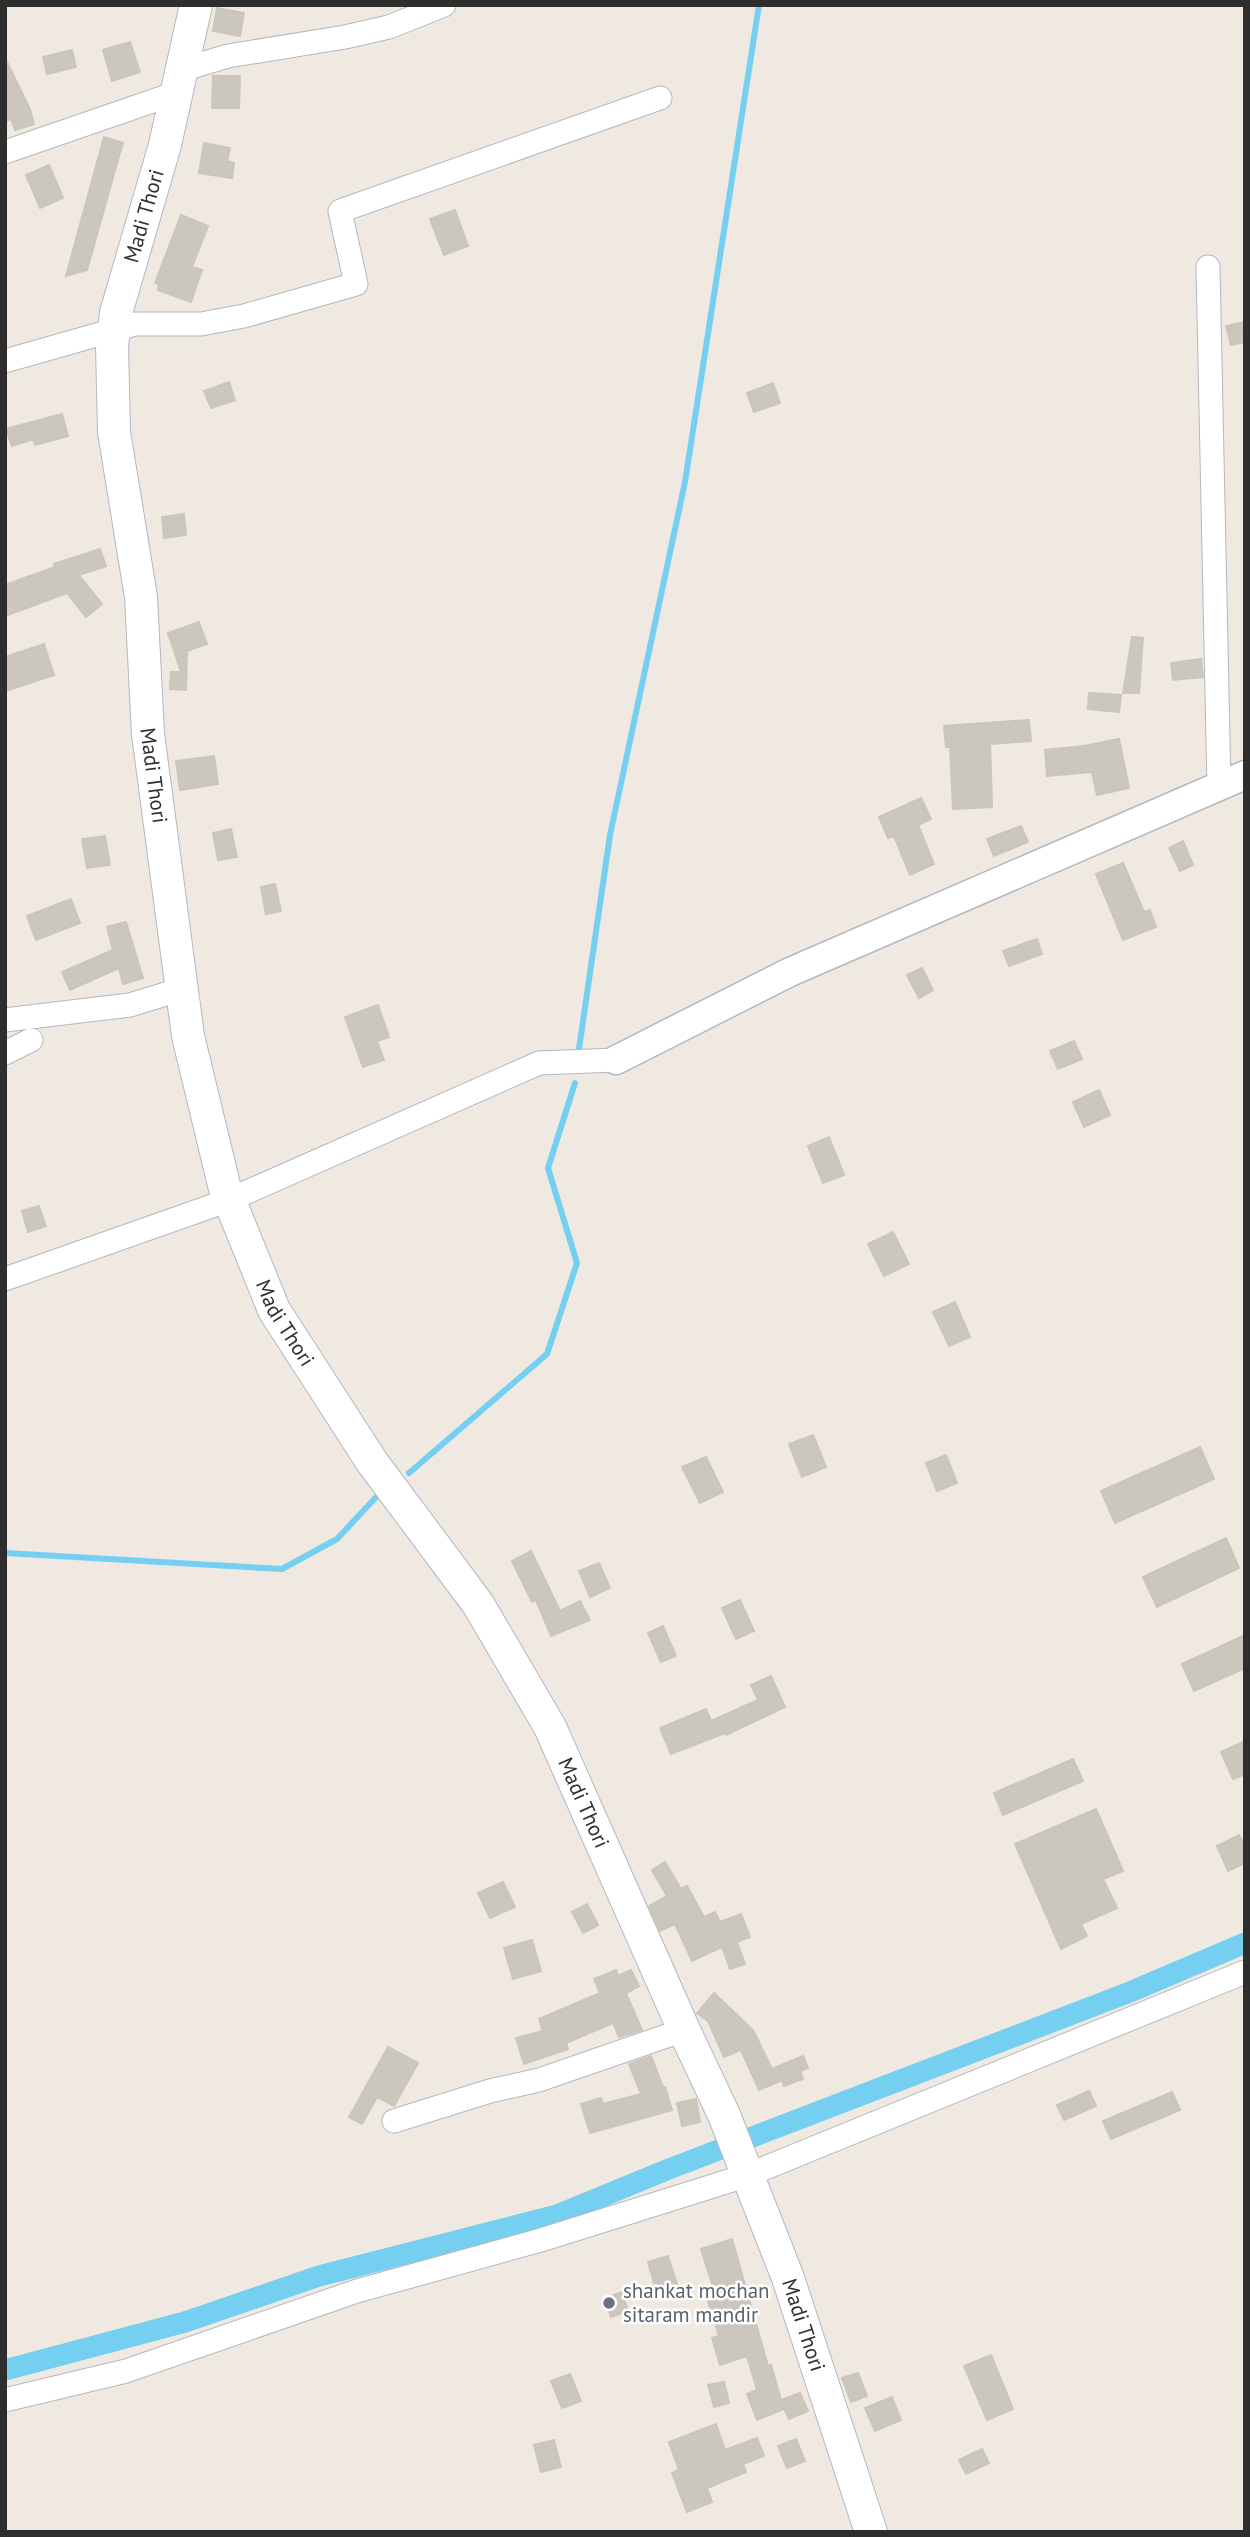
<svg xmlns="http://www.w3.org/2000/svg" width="1250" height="2537" font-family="'PT Sans',sans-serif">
<rect width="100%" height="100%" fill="#efe9e1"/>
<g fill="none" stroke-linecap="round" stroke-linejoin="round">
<g stroke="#75cff0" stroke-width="6">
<polyline points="579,1049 610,835 685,482 759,5"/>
<polyline points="409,1473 547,1354 577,1263 548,1168 575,1083"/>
<polyline points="5,1553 282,1569 337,1539 378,1495"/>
</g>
<polyline stroke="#75cff0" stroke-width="21" points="5,2370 185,2322 319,2276 557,2215 669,2169 1130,1992 1245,1943"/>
</g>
<g fill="#cbc7bf" stroke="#cbc5ba" stroke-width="2">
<polygon points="217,8 244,13 240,36 213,31"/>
<polygon points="130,42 140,72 112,81 103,50"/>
<polygon points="72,50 76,67 47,74 43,57"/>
<polygon points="5,58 30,109 34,124 15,130 11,119 5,121"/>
<polygon points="213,76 240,76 239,108 212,108"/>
<polygon points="104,137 123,143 117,163 87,270 66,276"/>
<polygon points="204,143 230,148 227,161 234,163 232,178 199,173"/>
<polygon points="49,165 63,198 40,208 26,175"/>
<polygon points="455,210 468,246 444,255 430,219"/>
<polygon points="181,215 208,226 192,267 202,270 191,302 158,290 159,284 155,283"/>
<polygon points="1245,322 1245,342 1231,345 1226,326"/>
<polygon points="229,382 235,400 211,408 204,391"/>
<polygon points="773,383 780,403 754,412 747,393"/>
<polygon points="62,414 68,436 35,445 33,439 12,446 6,429"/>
<polygon points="184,514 186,535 164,538 162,517"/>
<polygon points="100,549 106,566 79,575 102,604 86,617 67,593 5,616 5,585 55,567 54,564"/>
<polygon points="199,622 207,644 187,651 186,690 170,689 171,672 181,672 168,633"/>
<polygon points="1132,637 1143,638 1139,693 1123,693"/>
<polygon points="44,644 54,675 5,691 5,657"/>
<polygon points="1201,659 1203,677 1173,680 1171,663"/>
<polygon points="1089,693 1121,695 1119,712 1088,709"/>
<polygon points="1029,720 1031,741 990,744 992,807 953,809 950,747 946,747 944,726"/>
<polygon points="1119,739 1129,788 1097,795 1092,772 1047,776 1045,750 1084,746"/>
<polygon points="214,756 218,784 180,790 176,761"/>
<polygon points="921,798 931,819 918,825 934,864 910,875 894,836 888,838 879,817"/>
<polygon points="1021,826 1028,842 994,856 987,839"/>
<polygon points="231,829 237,857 218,860 213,833"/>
<polygon points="105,836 110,865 87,868 82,839"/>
<polygon points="1183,841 1193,865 1180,871 1169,848"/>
<polygon points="1123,863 1144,912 1150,910 1156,927 1123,940 1096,874"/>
<polygon points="275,884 281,911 266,914 261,887"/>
<polygon points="71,899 80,923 36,940 27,916"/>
<polygon points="126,922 143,978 123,984 119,968 70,990 62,972 113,950 107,927"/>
<polygon points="1037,939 1042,954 1009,966 1003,951"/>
<polygon points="922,968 933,990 919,998 907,975"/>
<polygon points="378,1005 389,1037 377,1041 384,1060 363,1067 345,1017"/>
<polygon points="1074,1041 1082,1059 1058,1069 1050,1051"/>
<polygon points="1099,1090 1110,1115 1084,1127 1073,1102"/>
<polygon points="829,1137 844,1175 823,1183 808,1146"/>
<polygon points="39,1206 46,1226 28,1232 22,1211"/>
<polygon points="893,1232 909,1264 884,1276 868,1244"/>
<polygon points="955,1302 970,1337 949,1346 933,1312"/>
<polygon points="813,1435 826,1467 802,1477 789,1444"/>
<polygon points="1200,1447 1214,1479 1115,1523 1101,1491"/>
<polygon points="946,1455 957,1483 937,1491 926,1463"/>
<polygon points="706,1457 723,1492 700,1503 682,1467"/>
<polygon points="1226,1538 1239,1568 1157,1607 1143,1577"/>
<polygon points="531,1551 560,1611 580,1601 590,1620 551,1636 536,1600 532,1602 512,1561"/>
<polygon points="599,1563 610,1588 590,1597 579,1571"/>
<polygon points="740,1600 754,1631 736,1639 722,1608"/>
<polygon points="663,1626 676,1656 661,1662 648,1633"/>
<polygon points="1245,1635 1245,1668 1194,1691 1182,1664"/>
<polygon points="771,1676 785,1707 726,1735 725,1733 671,1754 660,1728 706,1709 711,1721 758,1700 751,1685"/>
<polygon points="1245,1741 1245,1774 1233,1779 1221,1752"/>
<polygon points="1073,1759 1083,1781 1003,1815 994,1793"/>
<polygon points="1096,1809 1123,1871 1103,1879 1117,1908 1081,1924 1087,1936 1061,1949 1015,1844"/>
<polygon points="1239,1835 1245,1846 1245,1863 1228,1871 1217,1846"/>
<polygon points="665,1862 681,1889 687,1886 704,1917 715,1912 720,1922 741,1914 750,1937 737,1942 745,1964 730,1969 722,1947 692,1961 675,1924 660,1931 649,1906 667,1896 652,1870"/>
<polygon points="503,1882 515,1907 490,1918 478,1893"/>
<polygon points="587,1904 598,1925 583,1933 572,1912"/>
<polygon points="532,1940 541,1971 513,1979 504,1948"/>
<polygon points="616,1970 618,1976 631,1970 639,1986 626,1993 642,2030 619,2037 613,2023 566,2043 568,2049 524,2064 516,2038 543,2031 539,2019 600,1993 594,1979"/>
<polygon points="714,1993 753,2030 772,2069 803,2056 808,2068 800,2071 803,2079 784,2086 782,2080 759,2090 741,2050 724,2057 708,2021 697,2013"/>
<polygon points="388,2047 418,2063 394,2106 377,2097 362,2124 349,2117"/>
<polygon points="651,2056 663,2087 665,2087 672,2110 590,2133 581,2104 601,2098 603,2104 641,2094 629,2064"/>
<polygon points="1089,2091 1096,2106 1064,2120 1057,2105"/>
<polygon points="1172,2092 1180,2110 1111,2139 1103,2121"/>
<polygon points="696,2099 700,2122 682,2126 677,2103"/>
<polygon points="732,2239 768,2366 771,2365 781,2400 800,2393 808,2411 789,2419 782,2404 784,2409 757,2420 747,2394 757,2390 747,2356 720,2365 712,2338 719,2336 705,2292 714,2290 701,2249"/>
<polygon points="668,2256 677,2284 656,2290 648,2262"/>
<polygon points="622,2292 628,2311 611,2317 605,2298"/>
<polygon points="991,2355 1013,2409 987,2420 964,2366"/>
<polygon points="858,2373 867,2396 851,2402 842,2378"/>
<polygon points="570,2374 581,2401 562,2408 551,2381"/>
<polygon points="724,2382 729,2403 714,2407 708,2385"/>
<polygon points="892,2397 901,2420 875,2431 865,2408"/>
<polygon points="716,2424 725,2450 757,2438 764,2456 743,2464 746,2472 707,2488 712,2502 687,2512 672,2473 679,2470 669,2442"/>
<polygon points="796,2439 805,2461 787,2468 778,2446"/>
<polygon points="554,2440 561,2467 541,2472 534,2445"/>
<polygon points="982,2449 989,2463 966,2474 959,2460"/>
</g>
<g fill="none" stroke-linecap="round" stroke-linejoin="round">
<defs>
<g id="minor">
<polyline points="181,70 228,56 345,37 389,27 444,5"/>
<polyline points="5,152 176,93"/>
<polyline points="1208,267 1219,787"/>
<polyline points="5,361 135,324 201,324 244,316 356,284 340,211 660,98"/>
<polyline points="5,1020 130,1005 182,989"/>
<polyline points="5,1053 31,1040"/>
<polyline points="5,1279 229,1200 539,1063 616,1060"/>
<polyline points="394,2121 490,2091 539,2080 684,2030"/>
<polyline points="5,2400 126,2371 357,2291 541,2240 748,2175 1245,1972"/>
</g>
<polyline id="tertiary" points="616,1060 790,972 1245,775"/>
<g id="secondary">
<path id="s1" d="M 196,5 L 165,145 L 116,313 L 112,347 L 114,432 L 141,597 L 148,734 L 188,1036 L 225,1189 L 274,1310 L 372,1462 L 478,1604 L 550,1727 L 684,2030 L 724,2115 L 788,2278 L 871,2532"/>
</g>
</defs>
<use href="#minor" stroke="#b4b7c1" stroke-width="25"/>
<use href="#tertiary" stroke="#b4b7c1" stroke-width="31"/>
<use href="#secondary" stroke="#b4b7c1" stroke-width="34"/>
<use href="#minor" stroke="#fff" stroke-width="23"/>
<use href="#tertiary" stroke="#fff" stroke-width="28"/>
<use href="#secondary" stroke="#fff" stroke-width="32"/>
</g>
<circle fill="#6b7280" stroke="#fff" stroke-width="2.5" cx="609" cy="2303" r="7"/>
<g text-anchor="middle" stroke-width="5" stroke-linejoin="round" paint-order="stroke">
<g font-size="21" fill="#2e2e2e" stroke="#fff">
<text transform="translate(144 216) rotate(-74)" y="7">Madi Thori</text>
<text dy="7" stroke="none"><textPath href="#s1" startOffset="784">Madi Thori</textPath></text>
<text dy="7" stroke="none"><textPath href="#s1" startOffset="1351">Madi Thori</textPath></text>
<text dy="7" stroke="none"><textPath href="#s1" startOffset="1918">Madi Thori</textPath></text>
<text dy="7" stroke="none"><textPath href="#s1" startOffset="2485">Madi Thori</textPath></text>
</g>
<g font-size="21" fill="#5b616d" stroke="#fff" text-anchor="start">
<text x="623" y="2298">shankat mochan<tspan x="623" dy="24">sitaram mandir</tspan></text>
</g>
</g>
<rect width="1250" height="2537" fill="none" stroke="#2e2e2e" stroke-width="14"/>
</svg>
